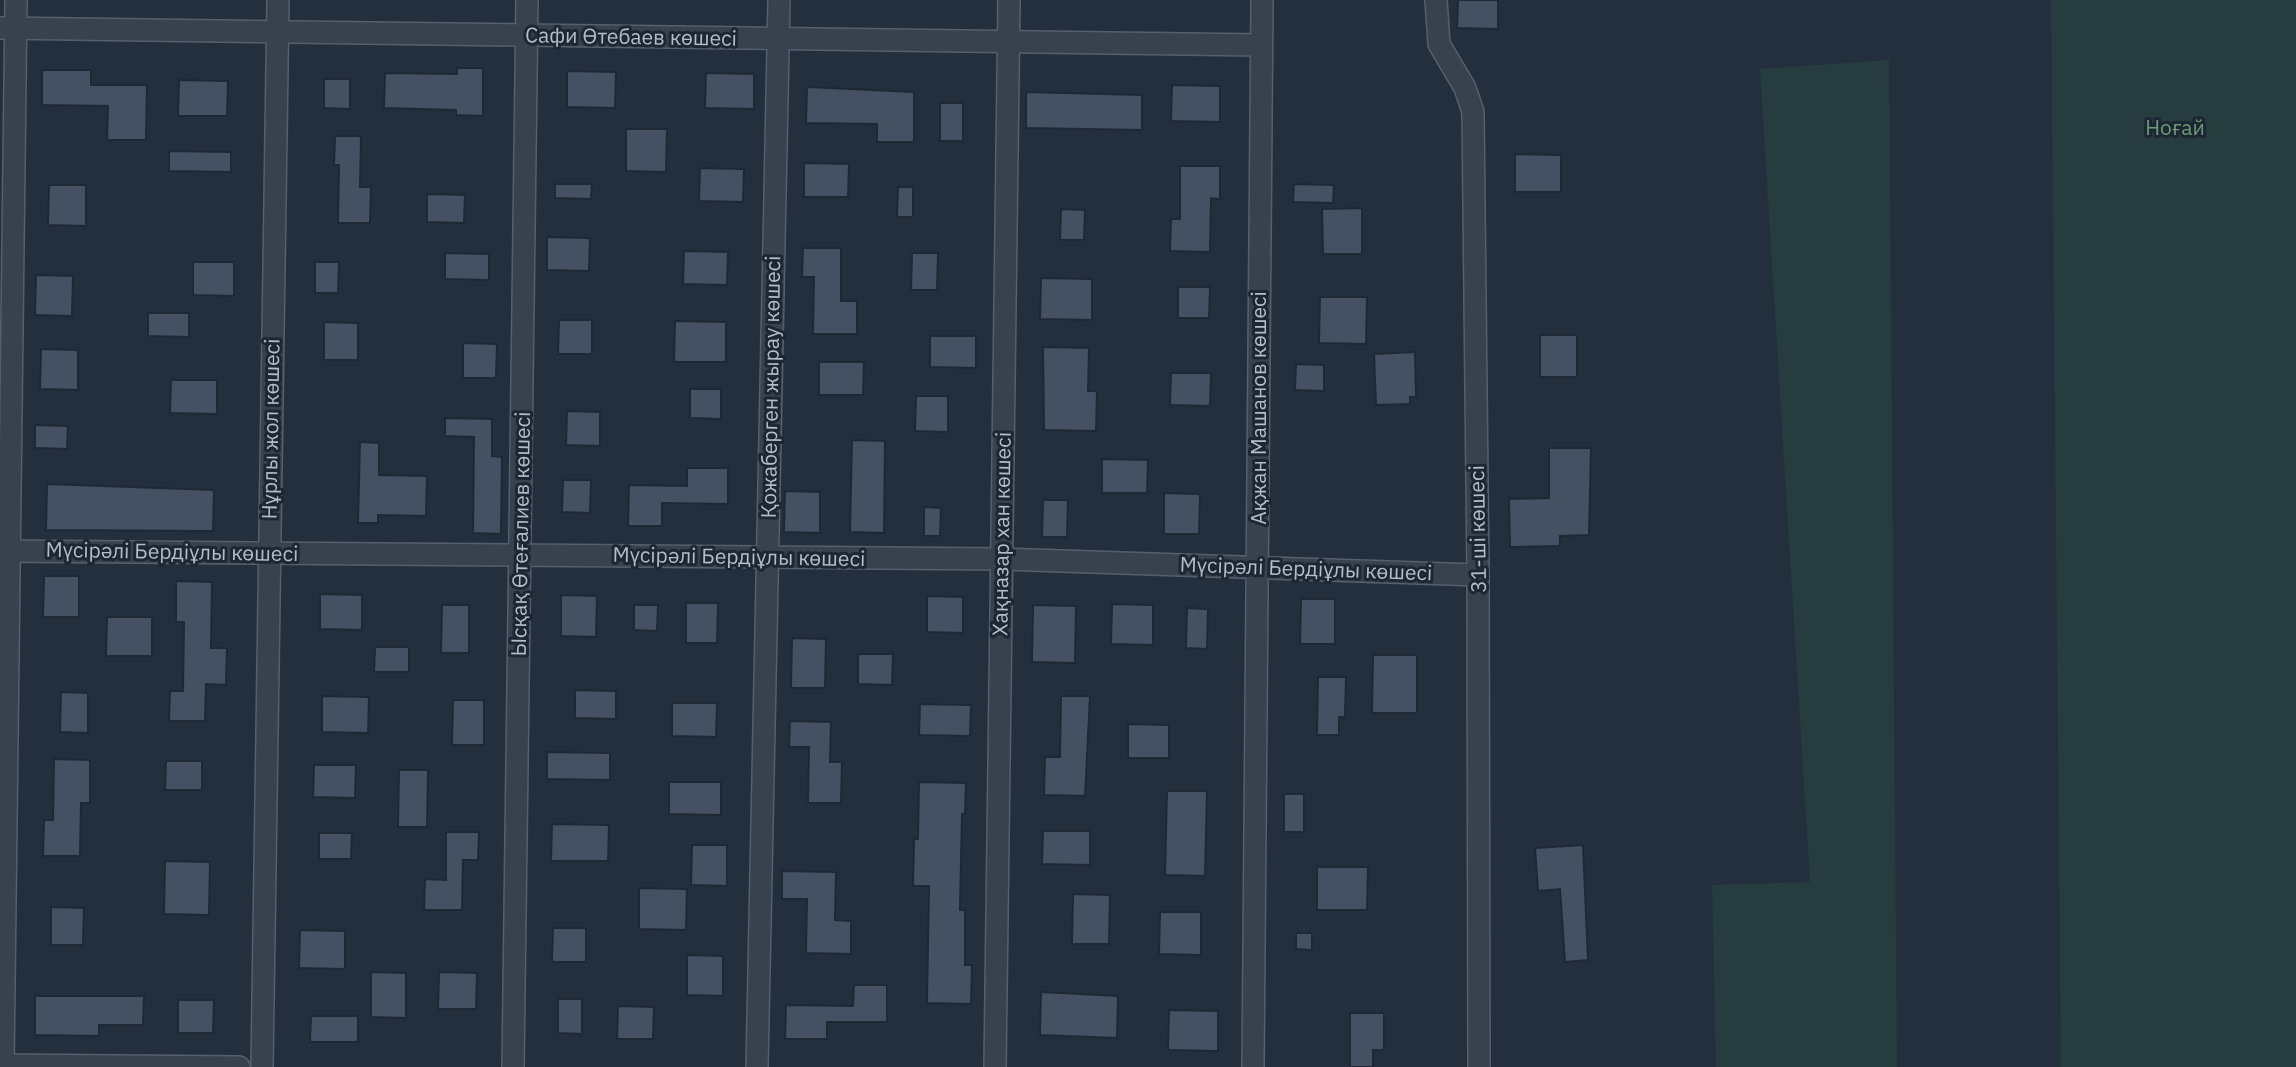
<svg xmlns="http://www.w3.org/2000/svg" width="2296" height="1067" font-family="'IBM Plex Sans',sans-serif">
<rect width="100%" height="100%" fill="#242f3e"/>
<g fill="#263c3f">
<polygon points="2051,0 2296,0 2296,1067 2061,1067"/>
<polygon points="1889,60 1897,1067 1716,1067 1712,885 1810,882 1760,69"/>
</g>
<g fill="#455162" stroke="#1f2835" stroke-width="2">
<polygon points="1458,0 1498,0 1498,29 1457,28"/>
<polygon points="457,68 483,68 483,116 456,115 456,110 384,108 385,73 457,74"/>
<polygon points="42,70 91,70 91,85 147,85 146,140 107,140 108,106 42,105"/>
<polygon points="567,71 616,72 615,108 567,107"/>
<polygon points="706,73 754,74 754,109 705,108"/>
<polygon points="324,79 350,79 350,109 324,108"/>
<polygon points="179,80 228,81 227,116 178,116"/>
<polygon points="1172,85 1220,86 1220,122 1171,121"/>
<polygon points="807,87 914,92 914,142 877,142 877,124 806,123"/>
<polygon points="1026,92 1142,95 1142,130 1026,128"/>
<rect x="940" y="103" width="23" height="38"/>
<polygon points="626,129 667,129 666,172 626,171"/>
<polygon points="335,136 361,136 360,187 371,187 370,223 338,223 339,165 334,165"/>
<polygon points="169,151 231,152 231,172 169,171"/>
<polygon points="1515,154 1561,155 1561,192 1515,192"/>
<polygon points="804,163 849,164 848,197 804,197"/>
<polygon points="1180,166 1220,166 1220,199 1211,198 1210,252 1170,251 1171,219 1180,219"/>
<polygon points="700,168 744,169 743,202 699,201"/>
<polygon points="555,184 592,184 591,199 555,198"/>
<polygon points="1294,184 1334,185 1333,203 1293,202"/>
<polygon points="49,185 86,185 86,226 48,225"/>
<polygon points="898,187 913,187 913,217 897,217"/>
<polygon points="427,194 465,195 464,223 427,222"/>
<polygon points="1362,208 1362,254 1323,254 1322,209"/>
<polygon points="1061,209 1085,210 1084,240 1060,240"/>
<polygon points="547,237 590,238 589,271 547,270"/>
<polygon points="803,248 841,248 841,301 857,301 857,334 813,334 814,277 802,277"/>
<polygon points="684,251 728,252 727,285 683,284"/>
<polygon points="445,253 489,254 489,280 445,279"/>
<polygon points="912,253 938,253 937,290 911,290"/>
<polygon points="193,262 234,262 234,296 193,295"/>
<polygon points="315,262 339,262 338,293 315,293"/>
<polygon points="36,275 73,276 72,316 35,315"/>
<polygon points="1041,278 1092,279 1092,320 1040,319"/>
<polygon points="1178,287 1210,287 1209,318 1178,318"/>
<polygon points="1320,297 1367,297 1366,344 1319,343"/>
<polygon points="148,313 189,313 189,337 148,336"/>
<polygon points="559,320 592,320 592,354 558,354"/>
<polygon points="675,321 726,322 726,362 674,362"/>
<polygon points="324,322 358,323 358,360 324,360"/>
<rect x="1540" y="335" width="37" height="42"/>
<polygon points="930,336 976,336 976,368 930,367"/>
<polygon points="463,343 497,344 496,378 463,378"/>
<polygon points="1043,347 1089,348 1088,391 1097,391 1096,431 1044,430"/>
<polygon points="41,349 78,350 78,390 40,389"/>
<polygon points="1415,352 1416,397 1410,397 1410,404 1376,405 1374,354"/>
<polygon points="819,362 864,362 863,395 819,395"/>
<polygon points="1296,364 1324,365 1324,391 1295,390"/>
<polygon points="1171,373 1211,373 1210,406 1170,405"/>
<polygon points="171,380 217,380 217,414 170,413"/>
<polygon points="690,389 721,389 721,419 690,418"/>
<polygon points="916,396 948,396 948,432 915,431"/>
<polygon points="567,411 600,412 600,446 566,445"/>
<polygon points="445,418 492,419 492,456 502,457 501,534 473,533 474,437 445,436"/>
<polygon points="35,425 68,426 67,449 35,448"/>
<polygon points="852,440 885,441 884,533 850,532"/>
<polygon points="360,442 379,443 379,475 427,476 426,516 378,515 378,523 358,523"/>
<polygon points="1549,448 1591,448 1589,535 1560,536 1560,546 1510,547 1509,499 1549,498"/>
<polygon points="1102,459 1148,460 1147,493 1102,493"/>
<polygon points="687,468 728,468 728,504 662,503 662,526 628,526 629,485 687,486"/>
<polygon points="563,480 591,480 590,513 562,512"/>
<polygon points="47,484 214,490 213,531 46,530"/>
<polygon points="785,491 820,492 820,533 784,532"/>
<polygon points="1164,493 1200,494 1199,534 1164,534"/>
<polygon points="1043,500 1068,500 1067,537 1042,537"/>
<polygon points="924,507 941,508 940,536 924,536"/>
<polygon points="44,576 79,576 79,617 43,617"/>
<polygon points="176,581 212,582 211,648 227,648 226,685 206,684 205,721 169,721 170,691 183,691 184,622 176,622"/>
<polygon points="320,594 362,595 362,630 320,629"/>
<polygon points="561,595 597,596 596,637 561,636"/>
<polygon points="927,596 963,597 963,633 927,632"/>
<polygon points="1301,599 1335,599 1335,644 1300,644"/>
<polygon points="686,603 718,603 717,643 686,643"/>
<polygon points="1112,604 1153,605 1153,645 1111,644"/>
<polygon points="442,605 469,605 469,653 441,653"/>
<polygon points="634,605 658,605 657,631 634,630"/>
<polygon points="1033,605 1076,606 1075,663 1032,662"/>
<polygon points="1187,608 1208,609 1207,649 1186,648"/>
<polygon points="107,617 152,617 152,656 106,656"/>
<polygon points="792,638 826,639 825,688 791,688"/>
<polygon points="375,647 409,647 409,672 374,672"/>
<polygon points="858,654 893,654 892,685 858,684"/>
<polygon points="1373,655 1417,655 1417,713 1372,713"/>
<polygon points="1318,677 1346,677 1345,717 1339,717 1339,735 1317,735"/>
<polygon points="575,690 616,691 616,719 575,718"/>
<polygon points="61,692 88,693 88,733 60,732"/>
<polygon points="322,696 369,697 368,733 322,732"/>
<polygon points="1061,696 1090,696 1085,796 1044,795 1045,757 1060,757"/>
<polygon points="453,700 484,700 484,745 452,745"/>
<polygon points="672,703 717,703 716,737 672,736"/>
<polygon points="920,704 971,705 970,736 919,735"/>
<polygon points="790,721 831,722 830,762 842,762 841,803 808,803 809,747 789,747"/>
<polygon points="1128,724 1169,725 1169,758 1128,758"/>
<polygon points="547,752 610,753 610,780 547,779"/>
<polygon points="54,759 90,760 90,803 81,803 80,856 43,856 44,820 53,820"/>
<polygon points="166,761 202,761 202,790 165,790"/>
<polygon points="314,765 356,765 355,798 313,797"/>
<polygon points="399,770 428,770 427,827 398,827"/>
<polygon points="669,782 721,782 721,815 669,814"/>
<polygon points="919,782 966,783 965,814 962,814 960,910 965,910 965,965 972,965 971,1004 927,1003 929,886 913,886 914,839 918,839"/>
<polygon points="1167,791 1207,791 1205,876 1165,875"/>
<rect x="1284" y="794" width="20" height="38"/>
<polygon points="552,824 609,825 608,861 551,861"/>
<polygon points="1043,831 1090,831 1090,865 1042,864"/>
<polygon points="446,832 479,832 478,860 463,860 462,910 424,910 425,879 446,880"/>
<polygon points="319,833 352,833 351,859 319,859"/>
<polygon points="692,845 727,845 727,886 691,885"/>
<polygon points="1583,845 1588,960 1565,962 1560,889 1538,891 1535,848"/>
<polygon points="165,861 210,862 209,915 164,914"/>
<polygon points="1317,867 1368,867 1367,910 1317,910"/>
<polygon points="782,871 836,872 835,920 851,921 851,954 806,953 807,899 782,899"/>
<polygon points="639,888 687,889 686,930 639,929"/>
<polygon points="1073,894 1110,895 1109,944 1072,944"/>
<polygon points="51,907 84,908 83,945 51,945"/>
<polygon points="1160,912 1201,912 1201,955 1159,954"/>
<polygon points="553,928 586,928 586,962 552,962"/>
<polygon points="300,930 345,931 345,969 299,968"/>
<polygon points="1296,933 1312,933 1312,950 1296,949"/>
<polygon points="687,955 723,956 723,996 687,995"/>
<polygon points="371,972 406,973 406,1018 371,1017"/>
<polygon points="439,972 477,973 476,1009 438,1009"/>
<polygon points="854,985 887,985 887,1022 827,1022 827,1039 785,1039 786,1005 853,1006"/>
<polygon points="1041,992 1118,996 1117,1038 1040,1035"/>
<polygon points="35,996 144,996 143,1025 99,1025 99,1036 35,1035"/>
<polygon points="558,999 582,999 582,1034 558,1033"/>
<polygon points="178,1000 214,1000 213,1033 178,1033"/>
<polygon points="618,1006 654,1007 653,1039 617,1039"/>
<polygon points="1169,1010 1218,1011 1218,1051 1168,1050"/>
<polygon points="1350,1013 1384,1013 1384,1050 1373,1050 1373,1067 1350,1067"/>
<polygon points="311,1016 358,1016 358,1042 310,1042"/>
</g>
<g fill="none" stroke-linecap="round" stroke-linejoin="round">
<defs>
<g id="minor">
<polyline points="1436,0 1439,44 1465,88 1473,112 1478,575 1479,1067"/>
<polyline points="0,28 1261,45"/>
<polyline points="0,551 1002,559 1478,575"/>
<polyline points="0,1065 239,1067"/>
<polyline points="3,1067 16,0"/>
<polyline points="262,1067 278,0"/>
<polyline points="513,1067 527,0"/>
<polyline points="757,1067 779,0"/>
<polyline points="995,1067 1009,0"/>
<polyline points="1253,1067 1262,0"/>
</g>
</defs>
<use href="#minor" stroke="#565f6c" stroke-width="24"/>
<use href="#minor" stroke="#38414e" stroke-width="21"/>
</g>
<g text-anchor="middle" stroke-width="6" stroke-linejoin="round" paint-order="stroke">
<g font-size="21" fill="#b4bcc9" stroke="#1d2633">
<text transform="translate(631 37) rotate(1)" y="7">Сафи Өтебаев көшесі</text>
<text transform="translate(771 387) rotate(-89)" y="7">Қожаберген жырау көшесі</text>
<text transform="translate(1259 408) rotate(-90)" y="7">Ақжан Машанов көшесі</text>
<text transform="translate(271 429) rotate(-89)" y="7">Нұрлы жол көшесі</text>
<text transform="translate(1478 529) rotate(-91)" y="7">31-ші көшесі</text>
<text transform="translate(521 534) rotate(-89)" y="7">Ысқақ Өтеғалиев көшесі</text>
<text transform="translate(1002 534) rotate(-89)" y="7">Хақназар хан көшесі</text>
<text transform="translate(172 552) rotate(1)" y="7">Мүсірәлі Бердіұлы көшесі</text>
<text transform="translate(739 557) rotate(1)" y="7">Мүсірәлі Бердіұлы көшесі</text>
<text transform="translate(1306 569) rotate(2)" y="7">Мүсірәлі Бердіұлы көшесі</text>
</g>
<g font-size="21" fill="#6b9a76" stroke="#1d2633">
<text x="2175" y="135">Ноғай</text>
</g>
</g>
</svg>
